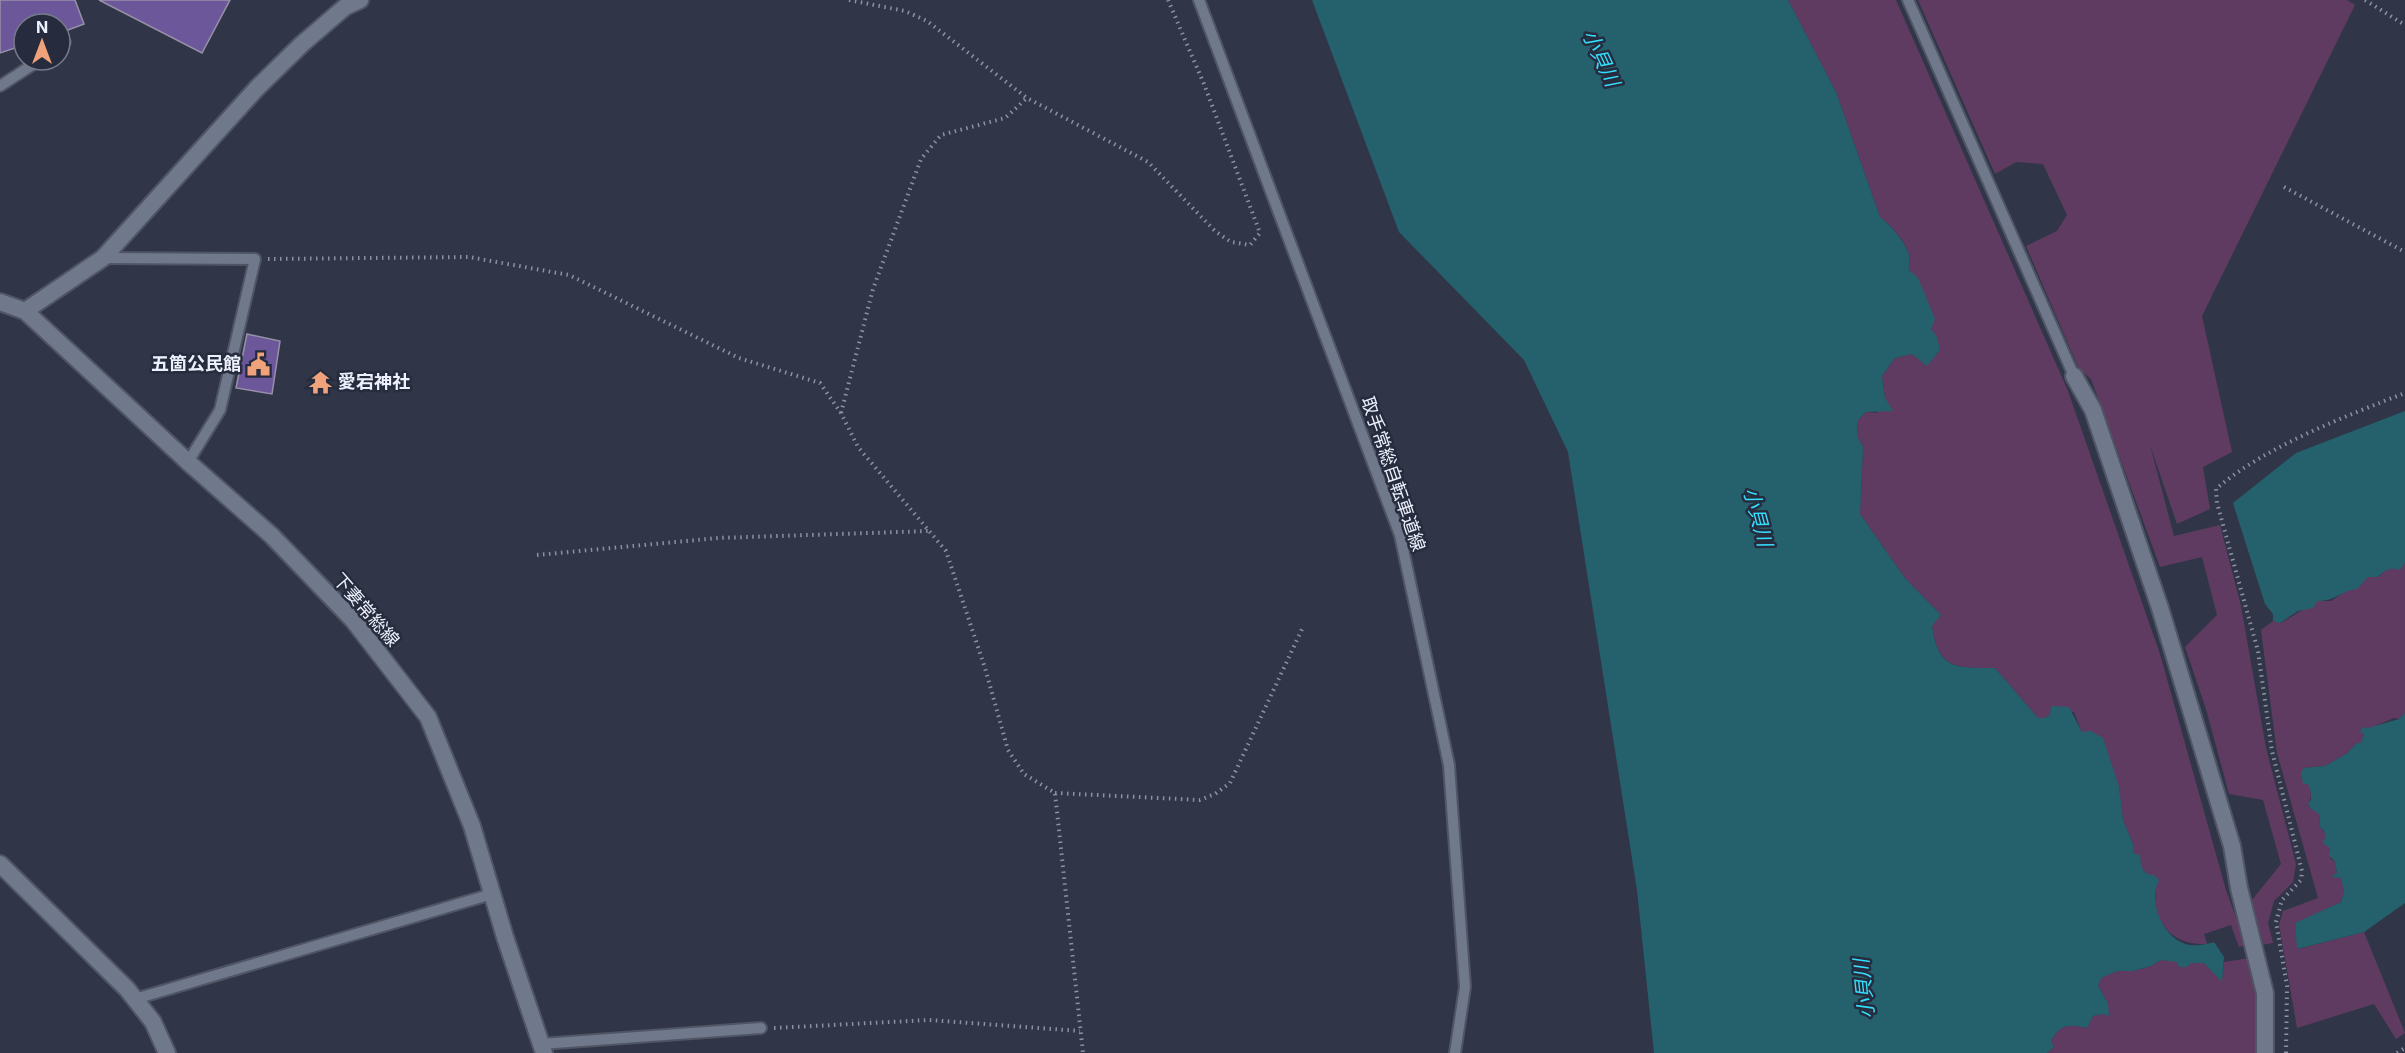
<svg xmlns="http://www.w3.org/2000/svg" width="2405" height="1053" font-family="Inter,'Noto Sans JP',sans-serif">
<rect width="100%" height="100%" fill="#303648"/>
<g fill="#5f3b61">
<path d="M 1788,0 L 1896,0 L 2068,391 L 2160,654 L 2226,890 L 2246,945 L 2239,947 L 2231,925 L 2204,934 L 2207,944 C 2182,945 2164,935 2156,909 C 2154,901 2157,893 2155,886 C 2154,877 2145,873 2141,867 L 2140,856 L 2133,853 L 2133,844 L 2123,820 L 2119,787 L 2082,733 L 2074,712 L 2051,707 L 2050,715 L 2044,718 L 2038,718 L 1995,668 C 1956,668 1938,670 1932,625 L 1941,615 L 1905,578 L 1860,514 L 1863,447 L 1857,436 L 1858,420 L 1866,412 L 1877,413 L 1885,398 L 1882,376 L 1895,358 L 1912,354 L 1927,365 L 1940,350 C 1937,337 1935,338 1931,328 C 1922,308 1927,285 1909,270 C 1908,265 1910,261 1909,255 C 1908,244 1889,223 1880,217 L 1836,92 Z"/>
<polygon points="1918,0 2347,0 2355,5 2202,316 2232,452 2203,467 2210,509 2177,524 2150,445 2174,536 2220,525 2241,606 2266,748 2296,864 2293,882 2274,901 2268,923 2273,943 2261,945 2251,901 2281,864 2263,800 2229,794 2206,709 2185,647 2217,615 2202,557 2160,567 2091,379 2079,369 2026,246 2057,231 2067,215 2043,164 2016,162 1995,174"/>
<path d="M 2405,563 L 2405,713 L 2399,719 L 2394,718 L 2361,732 L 2364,734 L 2361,743 L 2357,743 L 2346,754 L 2325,766 L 2304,768 C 2307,779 2315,794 2308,804 L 2310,808 L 2319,814 L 2320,827 C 2328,834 2330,848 2331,859 L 2335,862 L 2337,873 L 2332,876 L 2341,878 L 2344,891 L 2341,902 L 2295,924 L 2298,949 L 2364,932 L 2405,1033 L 2396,1039 L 2374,1004 L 2297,1028 L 2279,925 L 2283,911 L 2318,898 L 2277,753 L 2261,630 L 2273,621 L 2281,623 L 2317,601 L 2331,601 L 2368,577 L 2378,577 L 2386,570 Z"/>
<path d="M 2250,958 L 2258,1002 L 2255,1053 L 2047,1053 L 2054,1047 L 2051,1041 C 2060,1024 2069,1024 2087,1028 L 2093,1016 L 2102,1014 L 2108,1003 L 2098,986 L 2100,978 L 2117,971 L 2133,971 L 2151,966 L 2161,960 L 2204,963 L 2222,981 L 2224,962 Z"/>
</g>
<g fill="#25616d">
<path d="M 1312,0 L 1788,0 L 1836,92 L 1880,217 C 1889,223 1907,244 1909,255 C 1910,260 1908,265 1909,270 L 1918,278 L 1935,319 L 1931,329 L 1937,337 L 1940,350 L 1927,366 L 1912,354 L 1895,358 L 1882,376 L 1885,398 L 1893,411 L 1866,412 L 1858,420 L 1857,436 L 1863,447 L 1860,514 L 1905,578 L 1941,615 L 1932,626 C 1938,670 1956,668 1995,668 L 2038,718 L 2044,718 L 2050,715 L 2051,706 L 2069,707 L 2082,732 L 2091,731 L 2103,738 L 2119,787 L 2123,820 L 2133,844 L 2133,853 L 2140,855 C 2141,866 2142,875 2154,875 L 2159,880 C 2147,902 2164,941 2190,945 C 2198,946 2207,944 2214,942 L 2224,957 L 2222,982 L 2204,963 L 2191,963 L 2187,967 L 2179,967 L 2177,962 L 2161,960 L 2151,966 L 2133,971 L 2117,971 L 2101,978 L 2098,986 L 2108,1003 L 2109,1016 L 2102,1014 L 2093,1016 L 2087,1028 C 2069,1024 2060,1024 2051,1041 L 2054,1047 L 2047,1053 L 1654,1053 L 1637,890 L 1568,452 L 1524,360 L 1399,232 Z"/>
<path d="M 2405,411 L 2405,563 L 2400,570 C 2390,567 2385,570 2378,577 L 2368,577 L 2357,589 C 2340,591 2337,601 2317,601 L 2313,608 L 2298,611 L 2280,623 L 2273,621 L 2273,614 L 2265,604 L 2233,503 L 2296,453 Z"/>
<polygon points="2405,713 2405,903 2364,932 2297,949 2295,923 2341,902 2344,891 2341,878 2331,877 2337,873 2335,862 2329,855 2330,848 2324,844 2323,841 2326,837 2324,831 2320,827 2319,814 2310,808 2308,803 2311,800 2311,792 2308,784 2303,784 2301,772 2304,768 2325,766 2346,754 2357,743 2361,743 2364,734 2360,732 2363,727 2368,728 2399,719"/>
</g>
<g fill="#6c579a" stroke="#9691a7" stroke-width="1.5">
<polygon points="0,0 75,0 84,24 60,33 60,24 24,24 24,45 0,53"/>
<polygon points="99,0 230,0 202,53"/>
<polygon points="247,334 280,341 272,394 236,388"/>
</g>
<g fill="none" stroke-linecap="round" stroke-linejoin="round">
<defs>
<g id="service">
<polyline points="1199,0 1400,535 1449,765 1465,987 1455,1053"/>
<polyline points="1908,0 2074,376"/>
<polyline points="60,46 65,42"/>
<polyline points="0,86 40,60"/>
<polyline points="103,258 255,259 220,410 188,462"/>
<polyline points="135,999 492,894"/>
<polyline points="541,1044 761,1028"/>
</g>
<g id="minor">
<polyline points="25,311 103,258 257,88 302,44 345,7 360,0"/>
<polyline points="2074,376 2093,410 2160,608 2232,846 2239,888 2265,993 2265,1053"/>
<polyline points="0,864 127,989 153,1022 167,1053"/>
</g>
<polyline id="secondary" points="0,302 25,311 188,462 271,535 353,620 428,717 472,826 505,937 544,1053"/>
</defs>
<use href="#service" stroke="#4f5564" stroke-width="14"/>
<use href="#minor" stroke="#4f5564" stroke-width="20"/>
<use href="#secondary" stroke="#4f5564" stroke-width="20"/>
<g stroke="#8d92a1" stroke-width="4" stroke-dasharray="1.5 4.5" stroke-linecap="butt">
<polyline points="849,0 905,11 927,21 1027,98 1148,162 1215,231 1231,242 1250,245 1260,233 1204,84 1168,0"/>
<polyline points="2365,0 2405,25"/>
<polyline points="2284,187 2405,252"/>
<polyline points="268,259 469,257 569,275 739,358 820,383 841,413 858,447 946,551 985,668 1008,750 1024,774 1055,793 1083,1053"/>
<polyline points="841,413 873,289 921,159 941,135 1005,118 1027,98"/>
<polyline points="537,555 718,538 929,531"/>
<polyline points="1055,793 1200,800 1215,794 1230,783 1303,627"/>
<polyline points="774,1028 929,1020 1080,1031"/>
<path d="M 2286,1053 L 2287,986 L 2276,922 L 2282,900 L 2301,880 L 2302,871 L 2272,751 L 2258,651 L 2217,503 L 2216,489 C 2264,447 2346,416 2405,393"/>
<polyline points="2397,1053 2405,1048"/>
</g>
<use href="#service" stroke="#70788c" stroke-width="10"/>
<use href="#minor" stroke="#70788c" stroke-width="16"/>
<use href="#secondary" stroke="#70788c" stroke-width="16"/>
</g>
<defs>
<symbol id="civic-bare" viewBox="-9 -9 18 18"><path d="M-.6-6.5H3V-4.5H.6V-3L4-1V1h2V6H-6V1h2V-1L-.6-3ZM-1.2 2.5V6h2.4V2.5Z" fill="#f0a27a" stroke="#262c3d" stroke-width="2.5" paint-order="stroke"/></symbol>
<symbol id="temple-bare" viewBox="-9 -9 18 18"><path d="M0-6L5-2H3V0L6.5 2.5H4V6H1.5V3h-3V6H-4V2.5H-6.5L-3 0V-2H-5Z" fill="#f0a27a" stroke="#262c3d" stroke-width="2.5" paint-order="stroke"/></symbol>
</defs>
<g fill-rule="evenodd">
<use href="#civic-bare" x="242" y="348" width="33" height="33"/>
<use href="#temple-bare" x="304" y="366" width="33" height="33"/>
</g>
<g text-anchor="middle" stroke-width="5" stroke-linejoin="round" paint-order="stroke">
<g font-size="18" font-weight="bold" fill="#edf1fd" stroke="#262c3d" text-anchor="end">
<text x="241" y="370">五箇公民館</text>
<text x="338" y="388" text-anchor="start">愛宕神社</text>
</g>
<g font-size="18" fill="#edf1fd" stroke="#262c3d">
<text transform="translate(1393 474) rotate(71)" y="6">取手常総自転車道線</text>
<text transform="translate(366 610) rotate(49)" y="6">下妻常総線</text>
</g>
<g font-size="20" font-style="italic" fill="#33defd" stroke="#262c3d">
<text transform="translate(1601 58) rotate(65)" y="7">小貝川</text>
<text transform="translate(1758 517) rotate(75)" y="7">小貝川</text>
<text transform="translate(1864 989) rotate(-96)" y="7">小貝川</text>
</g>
</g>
<g transform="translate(42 42)"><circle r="28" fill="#262c3d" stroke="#767b8a" stroke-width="1.5"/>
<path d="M0-4.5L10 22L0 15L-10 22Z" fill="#f0a27a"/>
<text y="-9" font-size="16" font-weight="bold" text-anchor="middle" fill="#edf1fd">N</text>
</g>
</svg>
